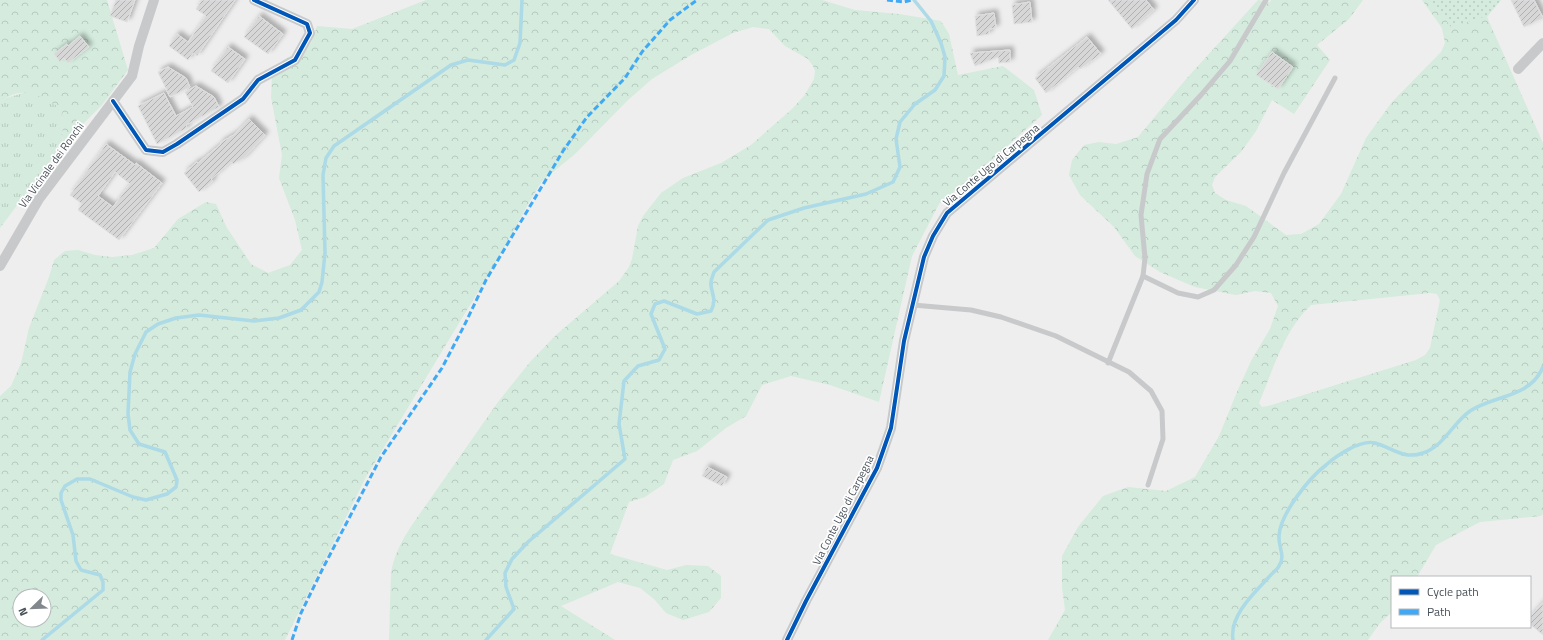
<svg xmlns="http://www.w3.org/2000/svg" width="1543" height="640" font-family="'Titillium Web',sans-serif">
<defs>
<pattern id="grass-tufts" width="24" height="20" patternUnits="userSpaceOnUse"><rect width="24" height="20" fill="#d4ebdd"/><path d="M3 7l-1-3M5 7V3M7 7l1-3M15 17l-1-3M17 17v-4M19 17l1-3" fill="none" stroke="#b7cbc0"/></pattern>
<pattern id="forest-crowns" width="20" height="18" patternUnits="userSpaceOnUse"><rect width="20" height="18" fill="#d4ebdd"/><path d="M2 6a3 3 0 1 1 6 0M12 15a3 3 0 1 1 6 0" fill="none" stroke="#b7cbc0"/></pattern>
<pattern id="garden-dots" width="8" height="8" patternUnits="userSpaceOnUse"><rect width="8" height="8" fill="#d4ebdd"/><path d="M2 2h.1M6 6h.1" fill="none" stroke="#b7cbc0" stroke-width="1.8" stroke-linecap="round"/></pattern>
<pattern id="building-hatch" width="6" height="6" patternUnits="userSpaceOnUse"><rect width="6" height="6" fill="#d7d7d8"/><path d="M-1 1l2-2M0 6l6-6M5 7l2-2" fill="none" stroke="#b0b1b2"/></pattern>
<filter id="shadow"><feDropShadow dx="3.5" dy="-3.5" stdDeviation="2" flood-color="#0004"/></filter>
</defs>
<rect width="100%" height="100%" fill="#eee"/>
<polygon fill="url(#grass-tufts)" points="27,92 46,98 62,109 63,123 62,145 0,228 0,103 6,98"/>
<g fill="url(#forest-crowns)" fill-rule="evenodd">
<path d="M 0,0 L 107,0 L 128,70 L 102,105 L 62,145 L 63,123 L 62,109 C 42,96 21,83 0,103 Z"/>
<path d="M 426,0 L 822,0 L 855,10 L 899,14 L 941,21 L 949,34 L 958,75 L 1003,66 L 1034,90 L 1042,115 L 988,163 L 939,204 L 912,256 L 879,402 L 830,385 L 791,376 L 762,385 L 746,416 L 726,428 L 697,451 L 673,460 L 664,484 L 645,497 L 629,502 L 610,554 L 667,570 L 686,565 L 708,566 L 721,576 L 721,598 L 709,612 L 683,620 L 666,613 L 654,599 L 640,588 L 618,582 L 561,606 L 615,640 L 389,640 L 391,573 C 394,555 402,540 412,525 L 498,402 L 530,362 L 556,335 L 619,281 L 629,267 L 632,259 L 638,226 L 643,216 L 661,193 L 683,178 L 721,163 L 751,145 L 792,109 L 804,96 L 814,79 L 815,71 L 813,66 L 808,59 L 785,46 L 769,29 L 753,27 L 733,33 L 691,55 L 652,79 L 627,101 L 575,154 L 542,181 L 527,206 L 502,252 L 366,477 L 285,640 L 0,640 L 0,396 L 11,386 L 21,363 L 29,328 L 49,277 L 54,260 L 65,251 L 78,250 L 95,255 L 112,257 L 132,255 L 154,248 L 178,219 L 206,202 L 216,204 L 227,228 L 251,264 L 268,273 L 290,265 L 302,250 L 295,220 L 279,178 L 282,155 L 271,97 L 272,76 L 283,60 L 301,51 L 311,43 L 317,26 L 352,29 ZM 20,596 L 44,596 L 44,620 L 20,620 Z"/>
<path d="M 1258,0 L 1270,2 L 1271,0 L 1363,0 L 1349,19 L 1317,45 L 1330,60 L 1294,114 L 1272,100 L 1256,131 L 1241,152 L 1215,177 L 1212,185 L 1215,193 L 1226,200 L 1246,206 L 1286,235 L 1301,234 L 1319,224 L 1341,194 L 1366,138 L 1392,102 L 1441,52 L 1445,43 L 1442,28 L 1422,0 L 1501,0 L 1487,17 L 1543,143 L 1543,514 L 1541,516 L 1480,522 L 1436,545 L 1417,577 L 1392,577 L 1392,612 L 1380,623 L 1368,640 L 1048,640 L 1065,610 L 1062,587 L 1062,556 L 1078,527 L 1103,496 L 1128,487 L 1166,491 L 1195,477 L 1219,436 L 1237,392 L 1251,361 L 1270,329 L 1278,306 L 1271,293 L 1255,291 L 1236,295 L 1195,287 L 1160,272 L 1135,256 L 1114,227 L 1080,195 L 1069,175 L 1072,160 L 1084,145 L 1099,142 L 1116,144 L 1138,137 L 1187,78 ZM 1430,293 L 1437,294 L 1440,300 L 1430,348 L 1425,355 L 1416,360 L 1268,406 L 1262,407 L 1259,403 C 1273,370 1284,330 1311,305 Z"/>
</g>
<polygon fill="url(#garden-dots)" points="1431,0 1501,0 1487,16 1451,27"/>
<g fill="none" stroke-linecap="round" stroke-linejoin="round">
<g stroke="#acdae6" stroke-width="3.5">
<polyline points="42,640 103,590 103,582 100,575 81,570 76,561 73,535 61,500 61,493 65,486 77,479 90,479 133,497 146,500 167,494 176,487 177,480 165,452 139,444 130,430 128,414 130,372 135,354 146,332 158,324 176,318 199,315 254,321 279,318 301,310 319,292 322,282 325,253 323,175 326,158 334,146 451,65 468,60 505,65 514,60 520,43 522,0"/>
<path d="M 486,640 L 514,609 L 506,587 L 505,573 L 512,559 L 528,542 L 625,459 L 619,424 L 624,381 L 638,366 L 659,360 L 665,349 L 651,314 L 655,304 L 664,301 L 697,314 L 711,311 C 717,299 712,296 711,285 C 710,281 713,276 714,272 L 768,220 L 804,208 L 866,194 L 893,182 L 900,167 L 896,139 L 900,122 L 915,104 L 935,90 L 944,76 L 945,57 L 941,43 L 931,21 L 914,0"/>
<path d="M 1233,640 C 1229,616 1254,593 1269,577 C 1272,573 1277,570 1279,566 C 1286,556 1278,547 1279,536 C 1280,514 1309,478 1326,465 C 1336,456 1361,439 1375,443 C 1393,448 1403,460 1423,453 C 1444,446 1453,423 1470,411 C 1494,395 1530,398 1543,367"/>
</g>
</g>
<g fill="url(#building-hatch)" stroke="#dfe0e1" fill-rule="evenodd" filter="url(#shadow)">
<polygon points="116,0 135,0 127,22 110,16"/>
<polygon points="202,0 235,0 197,56 193,53 188,60 169,46 177,34 188,42 206,16 196,9"/>
<polygon points="1108,0 1146,0 1154,10 1132,29"/>
<polygon points="1511,0 1534,0 1543,18 1524,27"/>
<polygon points="1030,2 1032,22 1014,24 1012,5"/>
<polygon points="994,13 996,28 989,29 989,34 977,36 975,16"/>
<polygon points="259,16 283,34 268,54 244,37"/>
<polygon points="80,36 89,47 68,63 64,58 60,62 54,54 67,44 68,46"/>
<polygon points="1087,37 1101,54 1080,69 1078,67 1046,93 1035,78"/>
<polygon points="228,47 245,59 228,83 211,71"/>
<polygon points="1010,50 1010,62 999,63 998,57 975,66 970,53"/>
<polygon points="1272,52 1293,67 1278,89 1256,75"/>
<polygon points="168,67 186,78 190,87 170,97 158,72"/>
<polygon points="196,86 214,97 219,107 186,125 187,128 157,144 138,106 164,93 176,116 193,107 185,92"/>
<polygon points="249,119 265,135 244,158 233,164 231,162 211,179 213,181 199,192 184,173 197,162 198,163 221,144 220,143 235,134"/>
<path d="M 106,144 L 135,165 L 136,163 L 162,183 L 119,240 L 78,210 L 82,204 L 70,195 ZM 115,172 L 130,184 L 113,207 L 98,196 Z"/>
<polygon points="707,467 727,477 722,486 702,476"/>
<polygon points="1543,602 1543,635 1530,624 1530,617"/>
</g>
<g fill="none" stroke-linecap="round" stroke-linejoin="round">
<g stroke="#c8c9cb" stroke-width="5">
<polyline points="1143,276 1178,293 1198,297 1214,290 1236,265 1254,237 1284,173 1335,78"/>
<polyline points="913,305 971,310 1001,317 1056,336 1129,372 1151,391 1162,411 1163,439 1148,485"/>
<polyline points="1108,363 1143,276 1145,258 1141,215 1147,174 1160,139 1201,95 1230,61 1266,0"/>
</g>
<g stroke="#c8c9cb" stroke-width="10">
<polyline points="1518,69 1543,43"/>
<polyline points="113,101 146,150 163,152 177,144 243,99 258,80 295,60 310,33 307,24 254,0"/>
<polyline points="0,266 39,199 132,76 139,46 154,0"/>
<polyline points="787,640 806,601 877,468 891,428 904,341 924,257 933,236 947,213 1176,20 1194,0"/>
</g>
<g stroke="#3fa9f5" stroke-width="3" stroke-dasharray="6 3" stroke-linecap="butt">
<polyline points="887,0 904,2 912,0"/>
<polyline points="292,640 301,613 323,568 381,457 442,368 464,326 486,280 563,151 587,117 625,78 642,52 670,20 697,0"/>
</g>
<defs>
<g id="cycleway">
<polyline points="113,101 146,150 163,152 177,144 243,99 258,80 295,60 310,33 307,24 254,0"/>
<polyline points="787,640 806,601 877,468 891,428 904,341 924,257 933,236 947,213 1176,20 1194,0"/>
</g>
</defs>
<use href="#cycleway" stroke="#fff" stroke-width="6"/>
<use href="#cycleway" stroke="#0057b8" stroke-width="4"/>
</g>
<g text-anchor="middle" stroke-width="3.5" stroke-linejoin="round" paint-order="stroke">
<g font-size="11" fill="#475058" stroke="#fff">
<text transform="translate(51 165) rotate(-54)" y="4">Via Vicinale dei Ronchi</text>
<text transform="translate(991 165) rotate(-40)" y="4">Via Conte Ugo di Carpegna</text>
<text transform="translate(843 510) rotate(-63)" y="4">Via Conte Ugo di Carpegna</text>
</g>
</g>
<rect x="1391" y="576" width="140" height="52" fill="#ffffff" stroke="#b5b9bc"/>
<rect x="1399" y="589" width="20" height="6" fill="#0057b8" stroke="#b5b9bc"/>
<text x="1427" y="596" font-size="12" fill="#475058">Cycle path</text>
<rect x="1399" y="609" width="20" height="6" fill="#3fa9f5" stroke="#b5b9bc"/>
<text x="1427" y="616" font-size="12" fill="#475058">Path</text>
<g transform="translate(32 608) rotate(247)"><circle r="19" fill="#ffffff" stroke="#b5b9bc"/>
<path d="M0-3L7 15L0 10L-7 15Z" fill="#81878c"/>
<text y="-6" font-size="11" font-weight="bold" text-anchor="middle" fill="#475058">N</text>
</g>
</svg>
